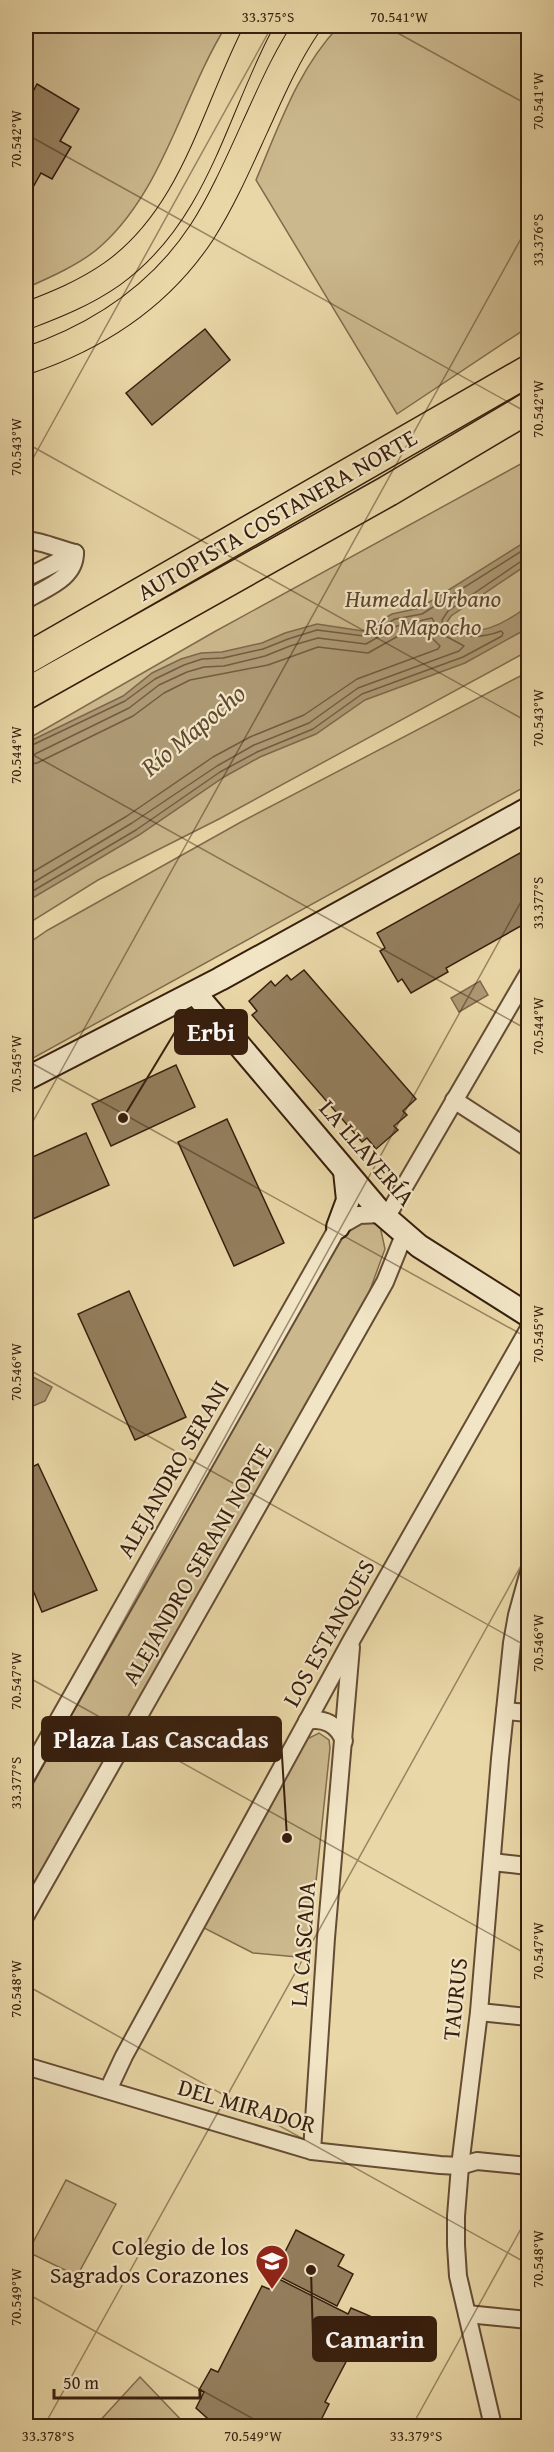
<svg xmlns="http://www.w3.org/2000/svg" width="554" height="2452" font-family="'Gentium Book Plus',serif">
<rect width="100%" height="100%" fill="#e9d7a7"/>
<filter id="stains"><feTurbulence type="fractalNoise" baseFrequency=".00333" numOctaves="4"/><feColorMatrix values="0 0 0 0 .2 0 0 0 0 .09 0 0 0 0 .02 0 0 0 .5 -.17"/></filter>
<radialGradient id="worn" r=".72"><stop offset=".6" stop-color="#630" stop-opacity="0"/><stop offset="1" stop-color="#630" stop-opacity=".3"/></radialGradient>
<g fill="#cbb88d" stroke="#816b4d" stroke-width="1.5">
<path d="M 26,26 L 226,26 C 183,95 164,189 102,245 C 83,263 49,278 26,288 Z"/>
<path d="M 339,26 L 528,26 L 528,327 L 397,414 L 256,180 C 279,126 298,69 339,26 Z"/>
<polygon points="528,460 528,651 219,819 98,880 26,925 26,740 214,632"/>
<polygon points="528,672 528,785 26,1062 26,945 48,930 241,822"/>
<polygon points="368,1216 380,1226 385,1249 363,1309 26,1909 26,1788 351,1223"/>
<polygon points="319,1733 329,1740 330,1748 308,1958 253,1953 204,1928 307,1739"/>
<polygon points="66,2180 116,2204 77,2276 28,2252"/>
<polygon points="140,2377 187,2426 95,2426"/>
</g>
<g fill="#ac9873" stroke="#7d674a" stroke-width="1.5">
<path d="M 528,540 L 528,564 L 451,616 L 447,622 C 472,643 507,622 528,606 L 528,628 L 465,663 L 365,700 L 316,734 L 260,757 L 224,777 L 139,835 L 26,902 L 26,743 L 123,696 L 152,673 L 181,659 L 201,653 L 222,652 L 262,643 L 285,633 L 317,624 L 363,631 L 392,614 L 420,608 Z"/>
<polygon points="480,981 488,995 459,1012 451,998"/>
<polygon points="26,1368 33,1377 52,1387 45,1401 26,1409"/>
</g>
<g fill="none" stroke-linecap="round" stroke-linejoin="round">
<g stroke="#725b40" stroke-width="1.5">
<polyline points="26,748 125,701 155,679 184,665 202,659 223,658 263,649 288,639 317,630 364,636 395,619 422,614 528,547"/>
<polyline points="26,756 33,755 129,708 159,685 187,672 204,667 224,666 265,656 290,646 318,638 366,644 397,626 432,618 440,633 464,646 459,651 358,688 309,723 254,745 217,766 132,823 26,887"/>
<polyline points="26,765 37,763 133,716 164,693 190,680 268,665 318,647 368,653 400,635 424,630 440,646 438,649 357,679 304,715 250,737 213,757 127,816 26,876"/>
<path d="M 26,895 L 136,830 L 220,772 L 257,752 L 313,729 L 362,694 L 463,657 L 502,636 L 503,633 L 501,631 C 483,638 459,640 443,626 L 442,620 L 448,611 L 523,560 L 528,559"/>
</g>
</g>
<g fill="#947e5d" stroke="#371e0d" stroke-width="1.5">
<polygon points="37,84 79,109 60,141 71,147 52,179 41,173 28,196 26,195 26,97 29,99"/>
<polygon points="205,329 230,360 152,425 126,393"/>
<polygon points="520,853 524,860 528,857 528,922 446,968 448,972 411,993 402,979 398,982 380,951 385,948 377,933"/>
<polygon points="304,970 416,1099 403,1111 407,1115 394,1126 398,1130 376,1149 367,1138 362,1142 252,1015 257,1011 249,1001 271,981 275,986 287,975 291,980"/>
<polygon points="176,1065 195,1107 111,1146 92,1104"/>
<polygon points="227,1119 284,1243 234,1266 178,1142"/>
<polygon points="86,1133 109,1185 26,1222 26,1160"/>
<polygon points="129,1291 186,1417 135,1440 78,1314"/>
<polygon points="38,1464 97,1590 42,1612 26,1573 26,1470"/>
<polygon points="296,2230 344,2255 338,2266 353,2274 337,2306 274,2274"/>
<polygon points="275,2277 348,2314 351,2308 370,2316 325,2402 329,2404 318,2426 216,2426 196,2408 204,2392 199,2390 211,2369 218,2372 262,2286 269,2289"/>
<polygon points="396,2419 398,2426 367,2426"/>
</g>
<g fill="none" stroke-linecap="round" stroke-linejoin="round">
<defs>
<g id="street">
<path d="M 26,541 C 37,539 61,550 75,553"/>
<polyline points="26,578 75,553"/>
<path d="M 26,600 C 45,588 75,579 75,553"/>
<polyline points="454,1100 528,1148"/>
<polyline points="386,1218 528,974"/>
<polyline points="505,1711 528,1713"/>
<path d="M 307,1721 C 324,1717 338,1725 344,1741"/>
<polyline points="26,1777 338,1227 359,1215 382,1214"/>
<polyline points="492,1862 528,1866"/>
<polyline points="26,1915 385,1282 404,1235"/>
<polyline points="479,2012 528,2017"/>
<polyline points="26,2066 312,2151 440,2165 460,2166 477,2161 528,2166"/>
<polyline points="108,2090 124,2056 351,1641 528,1330"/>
<polyline points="312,2151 326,1938 351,1647"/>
<polyline points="467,2314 528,2320"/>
<polyline points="493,2426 458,2276 456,2245 456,2216 460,2166 479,2012 500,1759 512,1643 517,1615 528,1575"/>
</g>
<g id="secondary">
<polyline points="195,993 382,1214 419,1246 528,1315"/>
<polyline points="26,1079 220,979 528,809"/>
<polyline points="338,1227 348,1200 345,1171"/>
</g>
<g id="primary">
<path d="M 26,316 C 55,305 85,293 112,274 C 195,215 214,111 259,26"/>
<path d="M 26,361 C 97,337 160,296 202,232 C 223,199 239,162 255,127 C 271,92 286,57 307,26"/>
</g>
<g id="highway">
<polyline points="26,659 528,371"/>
<polyline points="26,694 388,491 528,408"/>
</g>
</defs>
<use href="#street" stroke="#644c34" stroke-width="20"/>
<use href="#secondary" stroke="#371e0d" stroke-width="26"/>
<use href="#primary" stroke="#371e0d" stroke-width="28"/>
<use href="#highway" stroke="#371e0d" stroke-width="33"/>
<use href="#street" stroke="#f1e5c6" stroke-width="16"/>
<use href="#secondary" stroke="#f1e5c6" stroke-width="22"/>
<use href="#primary" stroke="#e9d7a7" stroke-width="26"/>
<use href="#highway" stroke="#e9d7a7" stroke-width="30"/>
</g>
<path fill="none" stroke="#371e0d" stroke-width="1.5" stroke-opacity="0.45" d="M 385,26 L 528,105M 26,134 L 528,413M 26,443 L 528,722M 26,471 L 272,26M 26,751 L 528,1030M 26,1060 L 528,1338M 26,1134 L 528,226M 26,1368 L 528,1647M 26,1676 L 528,1955M 26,1797 L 528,889M 26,1985 L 528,2264M 26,2293 L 266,2426M 44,2426 L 528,1553M 412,2426 L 528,2216"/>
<defs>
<symbol id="school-pin" viewBox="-11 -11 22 30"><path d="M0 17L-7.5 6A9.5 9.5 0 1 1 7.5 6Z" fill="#8f2418" stroke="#f1e5c6"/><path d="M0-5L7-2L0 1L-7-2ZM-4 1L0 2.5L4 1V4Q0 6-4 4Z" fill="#fff"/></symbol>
</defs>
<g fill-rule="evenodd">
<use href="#school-pin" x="253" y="2242" width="38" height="52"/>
</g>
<g text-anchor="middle" stroke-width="4.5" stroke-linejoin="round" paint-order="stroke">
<g font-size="24" fill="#371e0d" stroke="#f1e5c6">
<text transform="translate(277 515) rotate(-30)" y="8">AUTOPISTA COSTANERA NORTE</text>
<text transform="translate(367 1153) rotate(49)" y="8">LA LLAVERÍA</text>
<text transform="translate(173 1469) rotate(-60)" y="8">ALEJANDRO SERANI</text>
<text transform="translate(197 1564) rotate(-60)" y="8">ALEJANDRO SERANI NORTE</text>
<text transform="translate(329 1633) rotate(-61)" y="8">LOS ESTANQUES</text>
<text transform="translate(303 1944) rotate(-86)" y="8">LA CASCADA</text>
<text transform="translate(455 1999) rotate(-84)" y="8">TAURUS</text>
<text transform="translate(247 2106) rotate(16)" y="8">DEL MIRADOR</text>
</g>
<g font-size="24" font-style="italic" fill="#5c442d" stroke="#f1e5c6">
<text x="423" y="607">Humedal Urbano<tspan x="423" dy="28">Río Mapocho</tspan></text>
</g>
<g font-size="24" fill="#371e0d" stroke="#f1e5c6" text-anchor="end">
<text x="249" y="2255">Colegio de los<tspan x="249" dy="28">Sagrados Corazones</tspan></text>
</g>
<g font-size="26" font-style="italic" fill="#604931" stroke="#f1e5c6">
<text transform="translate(193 730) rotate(-40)" y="9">Río Mapocho</text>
</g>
</g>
<path fill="none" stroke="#371e0d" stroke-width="2" d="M123 1118L175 1032M287 1838L281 1739M311 2270L313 2339"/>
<g fill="#371e0d" stroke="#f1e5c6" stroke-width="2">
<circle cx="123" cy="1118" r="6"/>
<circle cx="287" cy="1838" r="6"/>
<circle cx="311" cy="2270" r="6"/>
</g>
<g fill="#371e0d" stroke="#371e0d" stroke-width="2">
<rect x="175" y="1010" width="72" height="44" rx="6"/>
<rect x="42" y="1717" width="239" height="44" rx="6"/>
<rect x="313" y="2317" width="123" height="44" rx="6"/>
</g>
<g font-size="26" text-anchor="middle" font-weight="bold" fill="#fff">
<text x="211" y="1041">Erbi</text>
<text x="161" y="1748">Plaza Las Cascadas</text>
<text x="375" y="2348">Camarin</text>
</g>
<rect width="554" height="2452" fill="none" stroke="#e9d7a7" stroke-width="66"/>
<path d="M54 2389v9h146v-9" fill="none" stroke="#371e0d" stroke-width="3"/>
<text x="63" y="2389" font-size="18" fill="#371e0d" stroke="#f1e5c6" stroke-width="4.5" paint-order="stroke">50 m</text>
<rect x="33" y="33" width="488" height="2386" fill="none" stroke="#371e0d" stroke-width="2"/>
<g font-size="15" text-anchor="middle" fill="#371e0d">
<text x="268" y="22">33.375°S</text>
<text x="399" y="22">70.541°W</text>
<text transform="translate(538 101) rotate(-90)" y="5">70.541°W</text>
<text transform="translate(16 139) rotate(-90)" y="5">70.542°W</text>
<text transform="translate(538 240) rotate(-90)" y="5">33.376°S</text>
<text transform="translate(538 409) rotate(-90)" y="5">70.542°W</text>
<text transform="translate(16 447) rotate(-90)" y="5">70.543°W</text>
<text transform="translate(538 718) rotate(-90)" y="5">70.543°W</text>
<text transform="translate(16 755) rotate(-90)" y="5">70.544°W</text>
<text transform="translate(538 903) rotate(-90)" y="5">33.377°S</text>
<text transform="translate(538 1026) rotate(-90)" y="5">70.544°W</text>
<text transform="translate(16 1064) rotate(-90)" y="5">70.545°W</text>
<text transform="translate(538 1334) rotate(-90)" y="5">70.545°W</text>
<text transform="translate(16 1372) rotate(-90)" y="5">70.546°W</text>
<text transform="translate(538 1643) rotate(-90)" y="5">70.546°W</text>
<text transform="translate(16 1681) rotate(-90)" y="5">70.547°W</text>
<text transform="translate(16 1783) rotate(-90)" y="5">33.377°S</text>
<text transform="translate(538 1951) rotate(-90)" y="5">70.547°W</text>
<text transform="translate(16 1989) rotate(-90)" y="5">70.548°W</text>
<text transform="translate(538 2259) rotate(-90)" y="5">70.548°W</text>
<text transform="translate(16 2297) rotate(-90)" y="5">70.549°W</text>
<text x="48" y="2441">33.378°S</text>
<text x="253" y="2441">70.549°W</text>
<text x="416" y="2441">33.379°S</text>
</g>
<rect width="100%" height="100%" filter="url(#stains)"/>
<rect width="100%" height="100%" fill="url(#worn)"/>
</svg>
